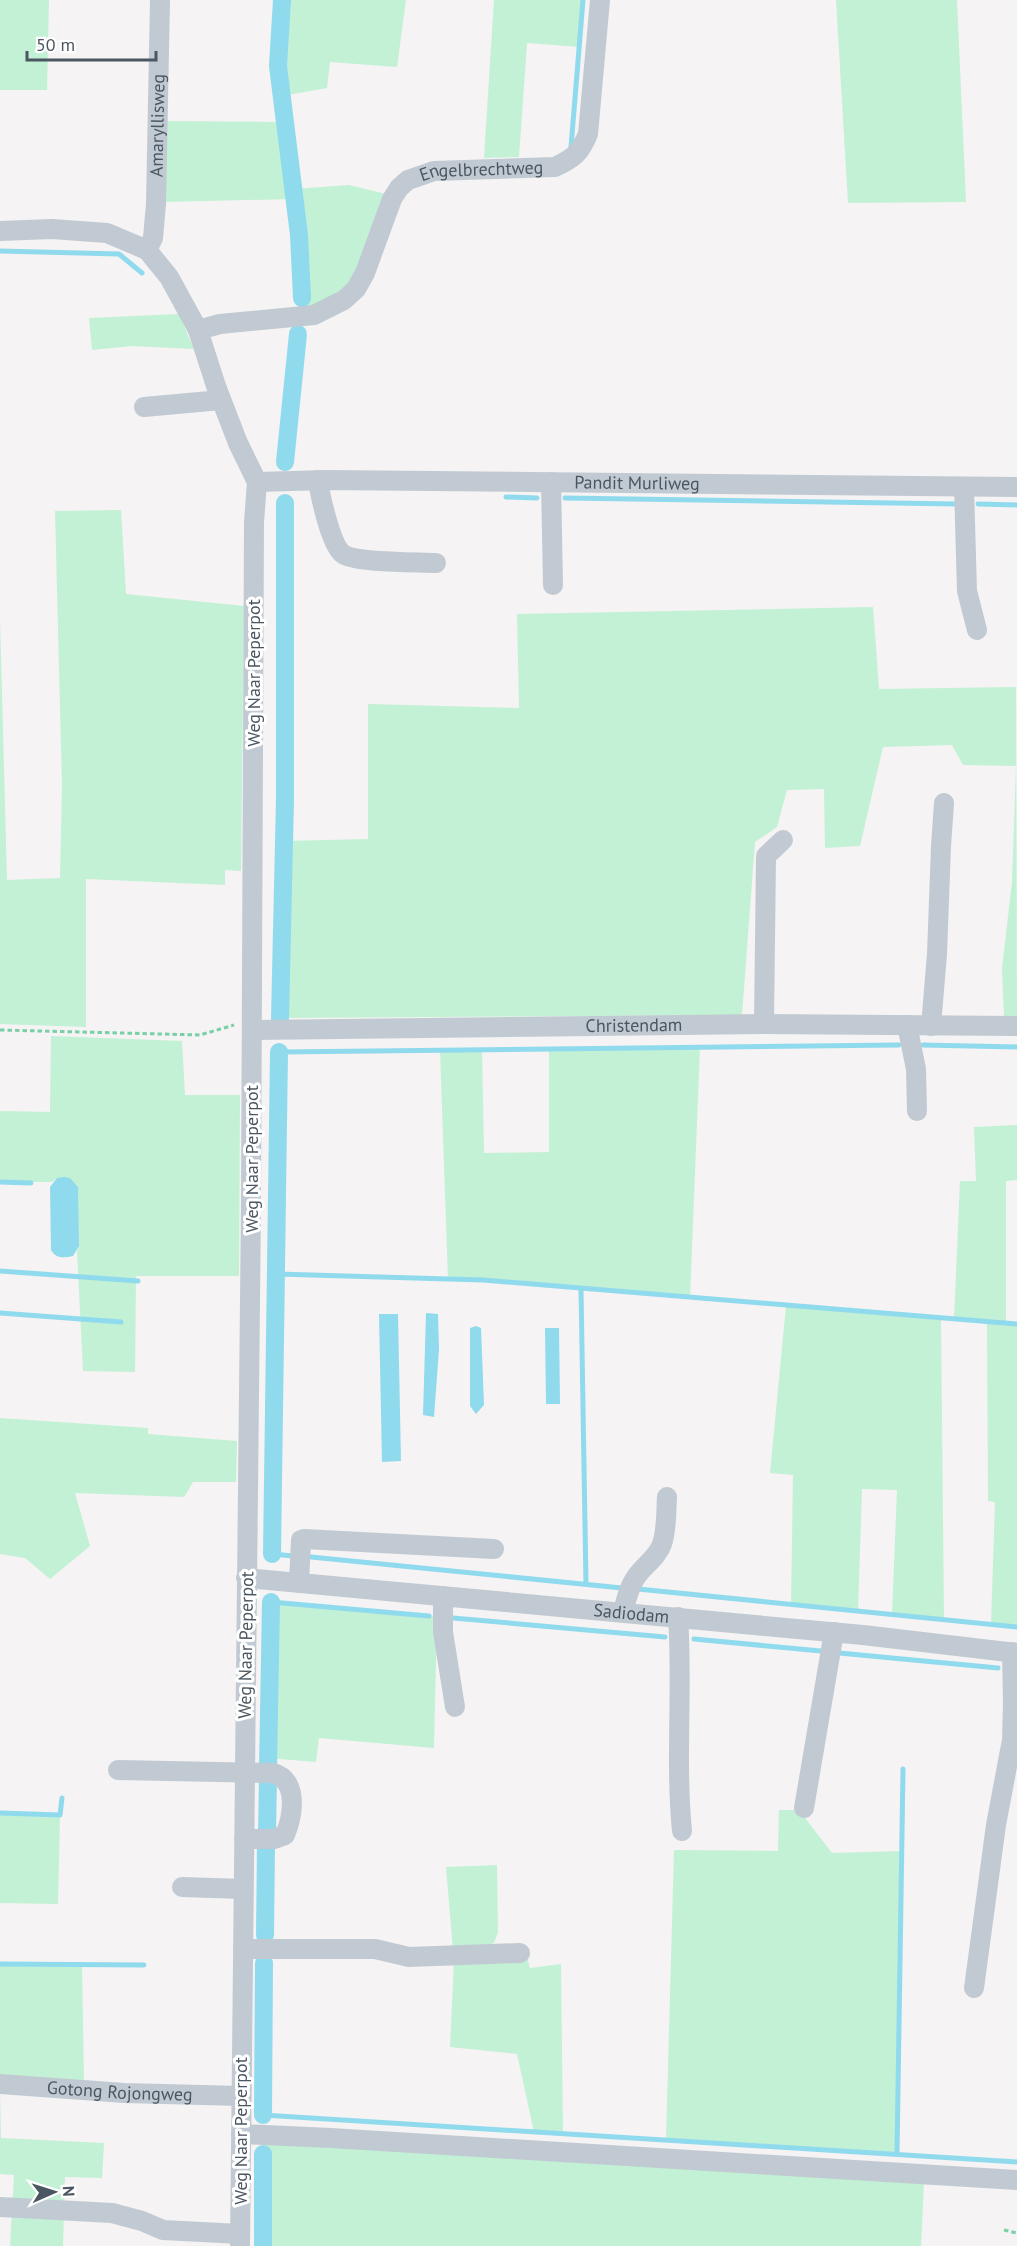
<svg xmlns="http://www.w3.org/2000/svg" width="1017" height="2246" font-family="'PT Sans',sans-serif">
<rect width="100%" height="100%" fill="#f5f3f3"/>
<g fill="#c3f1d5">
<polygon points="0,0 49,0 47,90 0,90"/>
<polygon points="282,0 406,0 397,67 330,62 327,88 282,96 278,66"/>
<polygon points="494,0 583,0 580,47 527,43 519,157 484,158"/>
<polygon points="836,0 957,0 966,202 848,203"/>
<path d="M 164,121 L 285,122 L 294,189 L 349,185 L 386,194 L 354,281 L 339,297 L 301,310 C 305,274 299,235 294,199 L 162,202 Z"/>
<polygon points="179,314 194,349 132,346 92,350 89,318"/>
<polygon points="121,510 126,594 244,606 241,871 225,870 225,885 86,879 86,1027 0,1024 0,618 7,880 60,878 62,785 55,511"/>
<polygon points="873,607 879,689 1016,687 1017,1018 1004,1018 1002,968 1012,882 1016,766 963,765 952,745 883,747 860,846 825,848 824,789 787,790 777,827 755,842 742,1015 280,1018 284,841 368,839 368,704 519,708 517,614"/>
<polygon points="51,1036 182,1041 185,1095 240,1095 239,1276 136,1276 135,1372 83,1371 77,1251 79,1246 57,1178 52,1182 0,1182 0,1111 50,1112"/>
<polygon points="700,1047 690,1298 448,1279 440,1050 482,1049 484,1153 549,1152 549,1048"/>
<polygon points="1017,1125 1017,1180 1006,1181 1006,1323 1017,1324 1017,1627 991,1624 995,1502 988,1501 987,1322 954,1320 960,1181 976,1181 974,1127"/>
<polygon points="786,1306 941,1319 944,1620 892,1614 897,1490 862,1489 858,1611 791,1604 793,1475 770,1473"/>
<polygon points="0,1418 148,1428 148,1434 237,1441 236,1482 193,1482 184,1497 75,1493 90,1546 50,1579 25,1558 0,1554"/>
<polygon points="274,1603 437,1616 434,1748 319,1738 316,1762 268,1758"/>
<polygon points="779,1810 799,1810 832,1853 902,1851 897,2154 666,2140 674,1850 778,1851"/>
<polygon points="0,1813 60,1815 58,1904 0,1903"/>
<polygon points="497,1865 498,1932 495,1941 490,1946 453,1950 446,1867"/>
<polygon points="527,1957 530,1968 561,1964 563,2134 534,2132 517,2054 450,2047 454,1960"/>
<polygon points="0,1964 82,1964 84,2084 0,2077"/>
<polygon points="0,2091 1,2138 104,2143 102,2178 65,2177 63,2246 10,2246 14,2175 0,2174"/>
<polygon points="263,2143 924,2182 921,2246 263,2246"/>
</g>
<g fill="#90daee">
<path d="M 64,1177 L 70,1178 L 78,1187 L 79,1246 L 73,1256 C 64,1258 56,1259 51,1250 L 50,1187 L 57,1178 Z"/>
<polygon points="426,1313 438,1314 439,1349 434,1417 423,1415"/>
<polygon points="379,1314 398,1314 401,1461 382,1462"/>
<polygon points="476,1326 481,1328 484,1405 476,1414 470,1406 470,1328"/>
<polygon points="545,1328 559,1328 560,1404 546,1404"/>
</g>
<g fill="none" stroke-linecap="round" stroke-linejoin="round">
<g stroke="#90daee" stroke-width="5">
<polyline points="571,147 583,0"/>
<polyline points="0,251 119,254 142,273"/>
<polyline points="506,497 537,498"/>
<polyline points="565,498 957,504"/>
<polyline points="978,504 1017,505"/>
<polyline points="923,1045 1017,1047"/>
<polyline points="279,1052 899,1045"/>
<polyline points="0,1182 31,1183"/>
<polyline points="0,1271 138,1281"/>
<polyline points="277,1274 483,1280 1017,1324"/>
<polyline points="581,1289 586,1584"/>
<polyline points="0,1313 121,1322"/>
<polyline points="272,1554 293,1556"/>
<polyline points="311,1557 622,1588"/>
<polyline points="638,1589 1017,1627"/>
<polyline points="271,1602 429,1616"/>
<polyline points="453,1618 665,1637"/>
<polyline points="694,1639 821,1651"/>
<polyline points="839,1653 998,1668"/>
<polyline points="0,1813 60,1815 62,1798"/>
<polyline points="0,1964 144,1965"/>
<polyline points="263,2115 1017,2162"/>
<polyline points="897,2154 903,1769"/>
</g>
<g stroke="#90daee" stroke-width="18">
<polyline points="282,0 278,66 299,235 302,298"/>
<polyline points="285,462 298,334"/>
<polyline points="280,1018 285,799 285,503"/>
<polyline points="272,1554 279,1052"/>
<polyline points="268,1768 271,1602"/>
<polyline points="267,1834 268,1777"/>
<polyline points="265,1935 266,1843"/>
<polyline points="263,2115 264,1963"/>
<polyline points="263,2154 263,2246"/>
</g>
<g stroke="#7ad0a6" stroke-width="3" stroke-dasharray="4.5 3" stroke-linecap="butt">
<polyline points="0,1030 200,1035 234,1025"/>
<polyline points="1004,2230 1017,2233"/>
</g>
<g stroke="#c1cad2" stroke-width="20">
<polyline points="0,231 52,229 107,233 147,250 169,277 198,330 216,386 238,443 257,482 254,522 251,1206 240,2246"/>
<path id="s1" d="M 147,250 L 153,238 L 156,204 L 160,0"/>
<path id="s2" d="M 198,330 L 220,324 L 314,315 L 344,300 L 356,289 L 365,273 L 392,199 L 399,188 L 408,180 L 434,171 L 555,167 C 574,158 580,153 588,134 L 600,0"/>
<polyline points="144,407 221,400"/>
<path d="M 318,480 C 320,495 331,546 343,554 C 355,563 418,562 436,563"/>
<path id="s3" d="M 257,482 L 326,480 L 1017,487"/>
<polyline points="551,482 553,585"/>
<polyline points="964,487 967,591 977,630"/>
<polyline points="764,1024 766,856 783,840"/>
<polyline points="907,1025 916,1069 917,1111"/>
<polyline points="931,1026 937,954 941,846 944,803"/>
<path id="s4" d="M 252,1030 L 764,1024 L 1017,1026"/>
<path id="s5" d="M 246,1578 L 863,1635 L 1017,1653"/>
<polyline points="299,1583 301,1540 304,1539 494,1549"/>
<polyline points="443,1596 443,1632 455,1707"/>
<path d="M 623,1612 C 626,1600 629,1587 636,1577 C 644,1565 657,1558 662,1544 C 667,1529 666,1512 667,1497"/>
<path d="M 678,1617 C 683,1688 675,1760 682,1831"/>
<path d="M 118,1770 L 273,1773 C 299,1780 293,1816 285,1835 L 274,1839 L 244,1839"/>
<polyline points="804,1808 834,1632"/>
<polyline points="182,1887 243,1889"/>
<polyline points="243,1949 375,1949 409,1957 520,1953"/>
<polyline points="974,1988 996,1825 1012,1740 1013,1702 1012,1652"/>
<path id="s6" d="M 0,2084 L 124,2093 L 241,2096"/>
<polyline points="241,2134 331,2138 1017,2180"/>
<polyline points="0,2207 112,2213 142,2221 163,2230 240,2234"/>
</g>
</g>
<g text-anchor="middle" stroke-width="6" stroke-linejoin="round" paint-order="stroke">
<g font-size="18" fill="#4a5661" stroke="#fff">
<text dy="6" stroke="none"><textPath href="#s1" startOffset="126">Amaryllisweg</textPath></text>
<text dy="6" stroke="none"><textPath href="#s2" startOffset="364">Engelbrechtweg</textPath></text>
<text dy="6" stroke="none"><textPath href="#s3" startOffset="380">Pandit Murliweg</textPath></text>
<text transform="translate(254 673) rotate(-90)" y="6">Weg Naar Peperpot</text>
<text dy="6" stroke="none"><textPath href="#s4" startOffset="382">Christendam</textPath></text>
<text transform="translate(252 1159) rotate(-90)" y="6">Weg Naar Peperpot</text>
<text dy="6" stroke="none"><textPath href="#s5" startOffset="387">Sadiodam</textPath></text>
<text transform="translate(246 1645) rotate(-89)" y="6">Weg Naar Peperpot</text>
<text dy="6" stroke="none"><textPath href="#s6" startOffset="120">Gotong Rojongweg</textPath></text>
<text transform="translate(241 2131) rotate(-90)" y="6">Weg Naar Peperpot</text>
</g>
</g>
<g transform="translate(54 2192) rotate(87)" stroke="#ffffff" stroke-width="4.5" paint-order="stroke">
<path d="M0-4.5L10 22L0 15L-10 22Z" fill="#4a5661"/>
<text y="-9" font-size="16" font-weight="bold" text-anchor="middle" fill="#4a5661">N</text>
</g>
<path d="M27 51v9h129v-9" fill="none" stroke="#4a5661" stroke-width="3"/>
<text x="36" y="51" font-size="18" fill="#4a5661" stroke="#ffffff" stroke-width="4.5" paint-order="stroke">50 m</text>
</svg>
